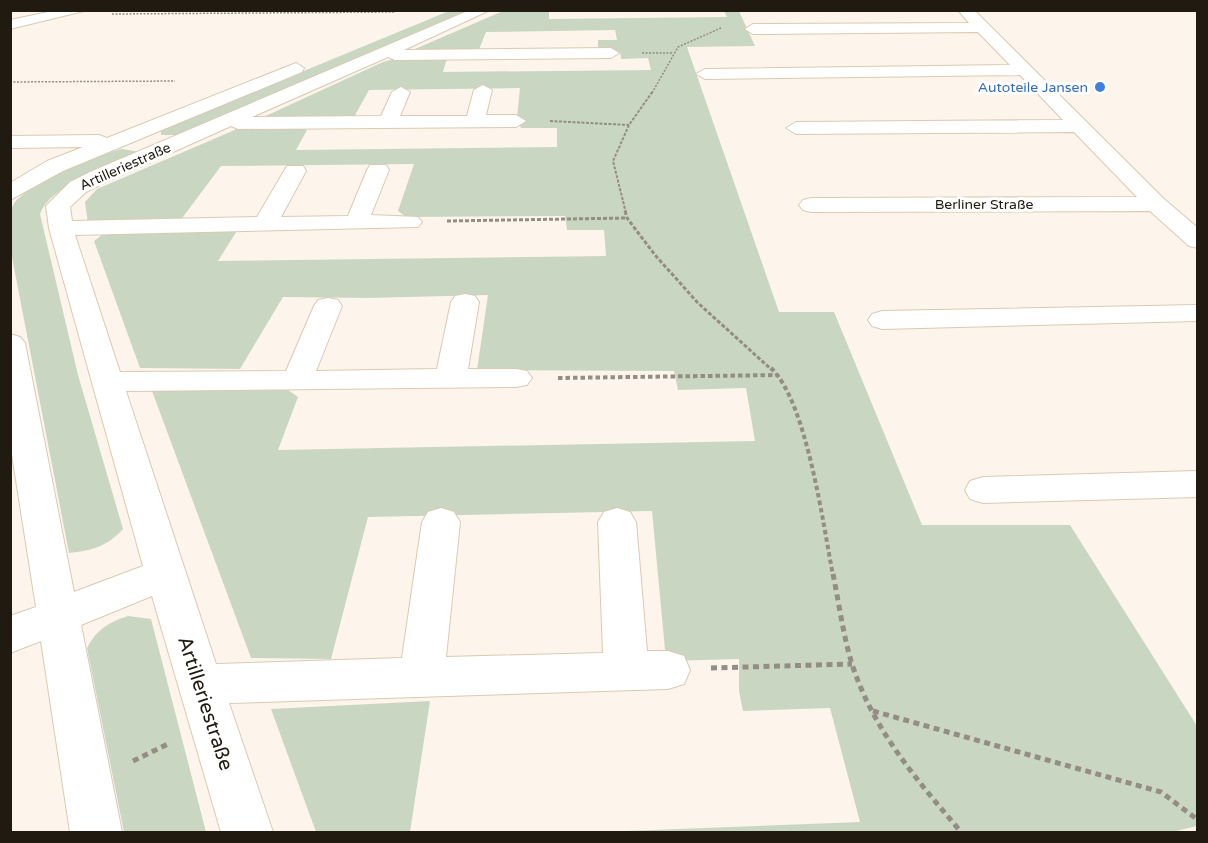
<svg xmlns="http://www.w3.org/2000/svg" width="1208" height="843" font-family="'Varela Round',sans-serif">
<rect width="100%" height="100%" fill="#fdf5eb"/>
<g fill="#c9d7c2">
<polygon points="449,11 473,11 183,135 161,135 161,130"/>
<polygon points="503,11 549,11 549,19 727,17 724,11 739,11 755,46 687,47 779,312 834,312 922,525 1070,525 1197,726 1197,826 1172,832 599,832 860,822 830,708 743,711 739,691 739,659 666,661 652,511 368,517 331,659 251,658 152,391 288,390 298,397 278,450 755,441 746,388 678,390 674,371 477,370 488,295 367,298 283,297 240,369 140,368 94,241 106,232 238,229 218,261 606,256 604,230 567,230 565,216 406,217 398,211 414,164 221,166 180,221 88,224 85,202 97,189 244,126 297,127 307,130 296,150 557,147 557,128 521,128 517,117 520,88 369,90 353,119 259,119 383,62 396,58 447,58 443,72 651,70 648,58 621,59 620,52 598,52 598,40 617,40 615,30 486,32 478,52 408,52"/>
<path d="M 122,149 L 140,152 C 112,165 50,185 40,214 L 78,375 L 123,529 C 108,546 91,551 69,553 L 11,252 C 11,238 6,214 15,202 C 30,184 99,154 122,149 Z"/>
<path d="M 128,616 L 151,619 L 206,832 L 124,832 L 87,648 C 96,630 109,622 128,616 Z"/>
<polygon points="430,701 410,832 316,832 271,709"/>
</g>
<g fill="none" stroke-linecap="round" stroke-linejoin="round">
<defs>
<g id="minor">
<polygon points="58,10 88,10 10,29 10,20"/>
<polygon points="470,10 490,10 404,50 611,48 619,53 611,58 395,60 388,57 252,117 381,116 392,92 401,87 410,92 400,116 467,116 474,90 483,85 492,90 486,115 516,115 526,121 516,127 238,129 231,126 106,182 86,192 70,207 72,221 257,217 287,166 303,166 306,171 281,217 348,216 367,170 370,165 386,165 389,170 371,215 418,217 422,222 418,227 75,235 120,372 286,371 314,306 318,300 328,298 338,300 342,306 316,371 437,369 451,302 455,296 465,294 475,296 479,302 468,369 516,369 527,371 532,378 527,385 516,387 126,391 216,664 402,658 422,522 428,512 441,508 454,512 460,522 446,657 603,653 598,522 604,512 617,508 630,512 636,522 647,651 668,651 684,656 690,670 684,684 668,689 229,703 273,832 221,832 152,596 81,625 122,832 70,832 41,641 10,653 10,616 36,607 10,442 10,334 20,337 25,343 74,592 143,566 49,228 46,206 70,182 90,172"/>
<polygon points="958,10 974,10 1164,199 1198,228 1198,248 1189,246 1150,211 811,212 803,210 799,205 803,200 811,198 1137,197 1074,132 796,134 786,128 796,122 1063,120 1020,75 705,79 696,74 705,69 1010,65 978,32 753,34 745,29 753,24 969,23"/>
<polygon points="296,63 304,68 302,72 63,171 10,200 10,183 47,161 83,147 10,148 10,136 99,135 107,138"/>
<polygon points="1198,305 1198,321 882,329 872,326 868,320 872,314 882,311"/>
<polygon points="1198,471 1198,497 983,503 970,499 965,490 970,481 983,477"/>
</g>
</defs>
<use href="#minor" stroke="#dbc9b1" stroke-width="2"/>
<g stroke="#948d83" stroke-width="1.5" stroke-dasharray="2 1.5" stroke-linecap="butt">
<polyline points="112,14 395,12"/>
<polyline points="642,53 673,53"/>
<polyline points="10,82 175,81"/>
<polyline points="652,93 678,47 721,28"/>
</g>
<g stroke="#948d83" stroke-width="2" stroke-dasharray="3 1.5" stroke-linecap="butt">
<polyline points="550,121 629,125"/>
<polyline points="626,213 613,161 629,125 653,91"/>
</g>
<g stroke="#948d83" stroke-width="3" stroke-dasharray="4 2" stroke-linecap="butt">
<polyline points="625,211 627,218 655,255 698,303 772,370"/>
<polyline points="447,221 627,218"/>
</g>
<g stroke="#948d83" stroke-width="4" stroke-dasharray="4.5 3" stroke-linecap="butt">
<path d="M 771,368 C 807,402 823,525 833,575"/>
<polyline points="558,378 778,375"/>
</g>
<g stroke="#948d83" stroke-width="5" stroke-dasharray="6 4.5" stroke-linecap="butt">
<path d="M 833,574 C 839,603 843,635 852,664 C 873,730 917,780 961,832"/>
<polyline points="711,668 852,664"/>
<polyline points="873,711 1161,792 1198,820"/>
<polyline points="133,761 170,743"/>
</g>
<use href="#minor" fill="#fff" fill-rule="evenodd"/>
</g>
<circle fill="#3f7fe0" stroke="#fff" stroke-width="2" cx="1100" cy="87" r="6"/>
<g text-anchor="middle" stroke-width="6" stroke-linejoin="round" paint-order="stroke">
<g font-size="14" fill="#366cbe" stroke="#fff" text-anchor="end">
<text x="1088" y="92">Autoteile Jansen</text>
</g>
<g font-size="14" fill="#201a11" stroke="#fff">
<text transform="translate(125 166) rotate(-24)" y="5">Artilleriestraße</text>
<text x="984" y="209">Berliner Straße</text>
</g>
<g font-size="20" fill="#201a11" stroke="#fff">
<text transform="translate(206 703) rotate(72)" y="7">Artilleriestraße</text>
</g>
</g>
<rect width="1208" height="843" fill="none" stroke="#201a11" stroke-width="24"/>
</svg>
